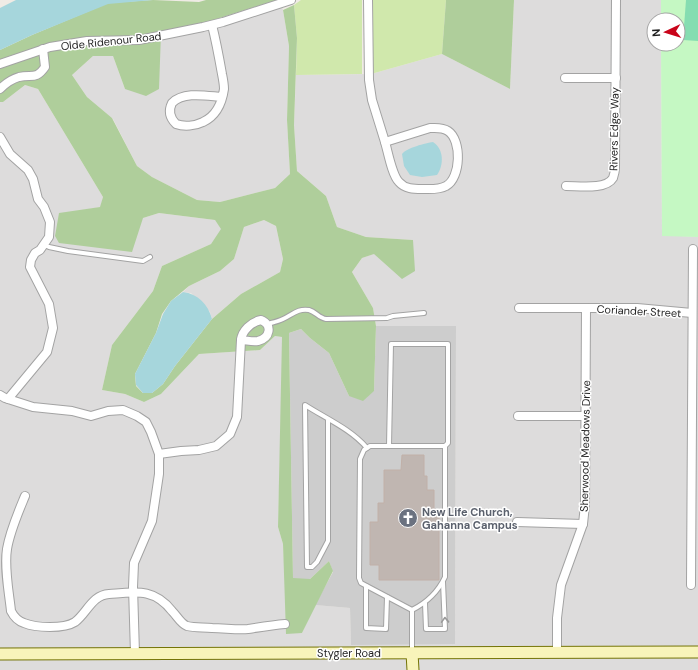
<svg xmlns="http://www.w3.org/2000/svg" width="698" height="670" font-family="'DM Sans',sans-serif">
<rect width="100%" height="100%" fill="#efebe5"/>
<g fill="#dddcdc">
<polygon points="277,0 280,0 283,10 289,46 287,120 290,174 275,188 220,202 197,200 152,177 137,166 113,119 87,97 72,75 93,56 113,56 125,89 161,33 207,22"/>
<polygon points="514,0 661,0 661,20 654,20 654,44 661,44 662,235 698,237 698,670 0,670 0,102 3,102 25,85 38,89 103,197 101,207 59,214 143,218 159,213 215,220 222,229 211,244 162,266 153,291 112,345 102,390 125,394 144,402 161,394 199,354 260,350 275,336 283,337 278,527 283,544 285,577 302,633 315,605 350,608 351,644 455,644 456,327 376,326 373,308 352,272 362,258 413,240 366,237 337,227 326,196 297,171 294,125 296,75 371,74 442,54 510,89"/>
<polygon points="264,220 276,226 283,259 280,272 241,294 212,319 210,312 191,293 183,292 189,286 220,271 234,259 244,227"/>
</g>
<polygon fill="#cdcdcd" points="376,326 456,326 455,644 351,645 350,608 315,605 333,572 329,561 310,579 293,579 289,333 301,329 310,338 329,353 349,396 374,391"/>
<g fill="#d0e8ac">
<polygon points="301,0 362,0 362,74 296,75 297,38 294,5"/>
<polygon points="372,0 446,0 442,54 371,74"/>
</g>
<g fill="#afce9b" fill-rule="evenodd">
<path d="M 153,0 L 199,2 L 206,0 L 277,0 L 207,22 L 161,33 L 159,89 L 146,96 L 125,89 L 113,56 L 93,56 L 72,75 L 87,97 L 112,118 L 137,166 L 152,177 L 197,200 L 220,202 L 275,188 L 290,174 L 287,120 L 289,46 L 283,10 L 294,5 L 297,38 L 294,125 L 297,171 L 326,196 L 337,227 L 366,237 L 413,240 L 415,271 L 402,279 L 374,254 L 362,258 L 352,272 L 373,308 L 376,326 L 374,391 L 363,401 L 349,396 L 329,353 L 310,338 L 301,329 L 289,333 L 293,578 L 310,579 L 329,561 L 333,571 L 302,633 L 286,634 L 283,544 L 278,527 L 282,337 L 275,336 L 260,350 L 199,354 L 161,394 L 144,402 L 125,394 L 102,390 L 112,345 L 153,291 L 162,266 L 211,244 L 221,229 L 215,220 L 159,213 L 143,218 L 132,252 L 59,243 L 55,236 L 59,213 L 100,207 L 103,197 L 38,89 L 25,85 L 3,102 L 0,102 L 0,50 L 32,35 L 108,3 ZM 264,220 L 276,226 L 283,259 L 280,272 L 241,294 L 212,319 L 175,366 L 163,384 L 152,393 L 143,393 L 136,386 L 135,374 L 156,333 L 162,314 L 171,301 L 189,286 L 220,271 L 234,259 L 244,227 Z"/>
<polygon points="446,0 514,0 510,89 442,54"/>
</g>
<polygon fill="#c5f8c3" points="661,0 698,0 698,237 662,236 661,44 678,44 678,20 661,20"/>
<polygon fill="#85ddb1" points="686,0 698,0 698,41 683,40"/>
<g fill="#a6d6dc">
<polygon points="16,0 153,0 108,4 32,35 0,50 0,8"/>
<path d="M 433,142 C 444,149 444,165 437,175 L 422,177 L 410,175 L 404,166 L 402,154 C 406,148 426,143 433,142 Z"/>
<path d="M 183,292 C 198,294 208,304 212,319 L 175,366 L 163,384 L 152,393 L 143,393 L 136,385 L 135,374 L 156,333 L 163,314 L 171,301 Z"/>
</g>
<polygon fill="#c0b6b1" stroke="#c1b0a8" points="402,455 424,455 424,476 427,476 427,490 434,490 434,514 439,514 439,580 379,580 379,565 370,565 370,522 378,522 378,503 384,503 384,470 401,470"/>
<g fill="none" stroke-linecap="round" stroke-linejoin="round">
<defs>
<g id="lane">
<polyline points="44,245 49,247 68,251 143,261 150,257"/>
<path d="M 269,326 L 271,323 C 275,322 279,321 283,319 C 292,315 298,308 309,310 C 316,312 319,318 326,319 L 387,318 L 393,316 L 424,313"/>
<path d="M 328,420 L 328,541 L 317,562 L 312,567 L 307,567 L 305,405 C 325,418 351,429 367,448"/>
<path d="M 370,446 L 445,446 L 445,577 C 438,592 426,603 412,610 L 361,583 L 359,578 L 360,459 L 364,450 Z"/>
<polyline points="389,446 391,344 448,344 448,443 445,446"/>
<polyline points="366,586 366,628 386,629 387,597"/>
<polyline points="425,603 426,629 445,629 443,582"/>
<polyline points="412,610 412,652"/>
</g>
<g id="street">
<polyline points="368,0 369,80 372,100 385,142"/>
<path d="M 212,25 C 216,41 219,57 222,74 C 223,79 224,85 224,89 C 222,103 216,116 203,122 C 195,126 184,127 176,124 C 170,118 168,111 172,103 C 184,91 207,96 222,97"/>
<polyline points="0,64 50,47 87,41 139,40 203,27 223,22 291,0"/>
<polyline points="565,78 616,78"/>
<path d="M 0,89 C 5,84 12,79 19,77 C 32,74 36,80 45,67 L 43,49"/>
<path d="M 430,128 C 436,128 442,127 448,131 C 462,140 461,178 446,186 C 439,190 430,189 422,189 C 414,189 405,189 399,182 C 392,175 388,152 385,142 Z"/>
<polyline points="0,137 10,154 28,170 33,179 38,199 44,207 50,222 49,237 40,250 35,253 31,260 30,267 49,304 53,328 47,352 8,399"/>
<path d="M 566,186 C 579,186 606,190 613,178 C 614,175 615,171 615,168 L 616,0"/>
<polyline points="519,308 637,308 692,313"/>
<path d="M 261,320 C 273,325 270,338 258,341 C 252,342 246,340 241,340 C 242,331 251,322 261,320 Z"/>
<polyline points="0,395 5,398 33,407 72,411 91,416 108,411 123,410 137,416 146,422 151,432 159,454 159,474 152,521 134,563 133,587 135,654"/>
<polyline points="518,416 585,416"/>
<polyline points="159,454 181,451 199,450 216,446 230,434 237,417 241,340"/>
<path d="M 25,496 C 18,513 10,531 7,549 C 4,568 9,592 11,611 C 14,617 18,621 24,623 C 36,628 64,629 75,622 C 87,613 92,595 109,594 C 136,592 154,588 172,611 C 177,616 181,624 187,626 C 195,628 204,627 212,628 C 224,628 237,630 248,629 C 261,627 273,625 285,624"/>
<polyline points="517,522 583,524"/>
<polyline points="691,585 693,249"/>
<polyline points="557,653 557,618 561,585 583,524 585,505 586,308"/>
</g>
<g id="secondary">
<polyline points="412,653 413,670"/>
<polyline points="0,654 698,652"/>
</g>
</defs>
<use href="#lane" stroke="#a3a3a3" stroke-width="6"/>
<use href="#street" stroke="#a3a3a3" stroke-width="10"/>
<use href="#secondary" stroke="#747407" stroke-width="13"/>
<use href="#lane" stroke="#fff" stroke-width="4"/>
<use href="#street" stroke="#fff" stroke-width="8"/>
<use href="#secondary" stroke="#f8f4ba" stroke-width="11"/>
</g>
<defs><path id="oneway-chevron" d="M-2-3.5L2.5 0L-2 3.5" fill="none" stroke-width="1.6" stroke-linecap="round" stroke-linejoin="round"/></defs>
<use stroke="#9a9a9a" href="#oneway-chevron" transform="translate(445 620) rotate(-92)"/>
<defs>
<symbol id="church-disc" viewBox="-11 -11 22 22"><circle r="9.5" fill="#6b7280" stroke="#fff"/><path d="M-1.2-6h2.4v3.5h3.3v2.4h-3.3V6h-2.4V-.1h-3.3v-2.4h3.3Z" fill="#fff"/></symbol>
</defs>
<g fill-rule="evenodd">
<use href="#church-disc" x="397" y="507" width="22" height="22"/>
</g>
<g text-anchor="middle" stroke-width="3" stroke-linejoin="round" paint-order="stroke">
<g font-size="11" fill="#1f1f1f" stroke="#fff">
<text transform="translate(111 41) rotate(-6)" y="4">Olde Ridenour Road</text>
<text transform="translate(614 129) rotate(-89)" y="4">Rivers Edge Way</text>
<text transform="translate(639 311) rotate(3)" y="4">Coriander Street</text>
<text transform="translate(585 446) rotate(-89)" y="4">Sherwood Meadows Drive</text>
<text x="349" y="657">Stygler Road</text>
</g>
<g font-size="11" font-weight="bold" fill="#5b616d" stroke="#fff" text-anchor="start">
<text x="422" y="516">New Life Church,<tspan x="422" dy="13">Gahanna Campus</tspan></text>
</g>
</g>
<g transform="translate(666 32) rotate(266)"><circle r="19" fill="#ffffff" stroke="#a5a5a5"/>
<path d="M0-3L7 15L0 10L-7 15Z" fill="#c9041a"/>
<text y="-6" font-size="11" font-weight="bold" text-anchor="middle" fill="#1f1f1f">N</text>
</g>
</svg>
